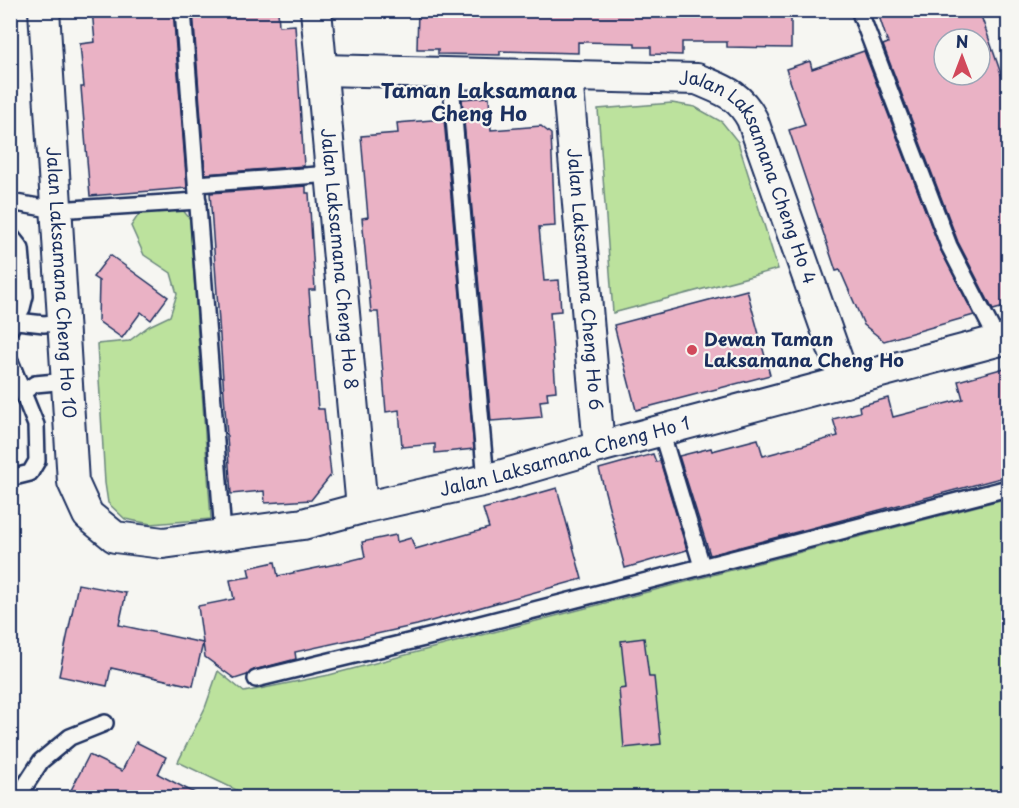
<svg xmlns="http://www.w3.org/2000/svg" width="1019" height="808" font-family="'Playpen Sans',sans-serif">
<rect width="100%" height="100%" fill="#f6f6f2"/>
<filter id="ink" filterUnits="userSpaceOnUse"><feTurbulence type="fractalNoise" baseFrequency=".0167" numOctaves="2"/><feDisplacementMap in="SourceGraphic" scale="12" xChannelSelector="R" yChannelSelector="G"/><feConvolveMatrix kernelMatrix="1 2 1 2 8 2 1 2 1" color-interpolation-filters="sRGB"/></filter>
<g filter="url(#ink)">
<g fill="#bce29d" stroke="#6c887e" stroke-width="1.5">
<polygon points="672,103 695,107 722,122 738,142 778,269 613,313 598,109"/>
<polygon points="182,209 190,219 211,519 151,524 125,519 108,503 105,483 97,344 129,341 149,326 170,316 177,294 171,273 144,255 131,226 141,211"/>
<polygon points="1008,498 1008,797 253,798 178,762 205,708 218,671 244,692 329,675"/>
</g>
<g fill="#eab2c5" stroke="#1b2f5e" stroke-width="1.5" fill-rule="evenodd">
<polygon points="92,10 173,10 187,188 90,196 81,87 84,87 80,44 95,42"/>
<polygon points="193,10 278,10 279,26 295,25 304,166 205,174"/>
<polygon points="418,10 791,10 791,48 727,47 727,42 682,42 682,55 651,54 651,47 635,47 635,43 578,42 578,53 500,51 500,55 438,54 438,49 417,49"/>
<path d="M 877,10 L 979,10 L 1008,94 L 1008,306 L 993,310 L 958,242 L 883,45 L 888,43 ZM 944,39 L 980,39 L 980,75 L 944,75 Z"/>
<polygon points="864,51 940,249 974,315 884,341 864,325 840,270 836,271 789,130 805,125 786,69 810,61 812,69"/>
<polygon points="489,97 491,130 541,126 551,134 555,226 539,227 544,281 559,280 561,311 550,312 556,391 547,392 548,400 540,401 542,417 491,421 462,99"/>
<polygon points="444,119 474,449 435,453 435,444 402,447 399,410 386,412 378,312 371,312 362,218 368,217 361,136 398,133 397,123"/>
<polygon points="306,186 306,193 309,193 315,290 309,290 318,409 324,409 331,475 311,500 265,503 264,491 231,494 210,193"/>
<polygon points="110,255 168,297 151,320 141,312 122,338 98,321 99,281 93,277"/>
<polygon points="747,290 770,375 636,410 614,325"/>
<polygon points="1008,367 1008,476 710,555 679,456 711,448 712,451 758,439 763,456 838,436 833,419 860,412 859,406 888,398 893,417 963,399 958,381"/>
<polygon points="653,454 656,462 660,461 687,550 625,568 599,469"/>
<polygon points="557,488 582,579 417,625 295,652 296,659 254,670 247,675 235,679 205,657 203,643 193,686 111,668 107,686 59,676 78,584 126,593 119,625 203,643 198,606 234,599 230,580 250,577 248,568 275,562 278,576 336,564 365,557 362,542 396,535 397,542 411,538 415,549 489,528 483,509"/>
<polygon points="644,638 649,677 654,677 661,744 624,748 619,689 626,688 621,641"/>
<polygon points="136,742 166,757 158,774 204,798 67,798 89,755 122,771"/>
</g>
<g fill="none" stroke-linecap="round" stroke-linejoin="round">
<defs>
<g id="service">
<polyline points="183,10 223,534"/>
<polyline points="859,10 949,246 998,341"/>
<polyline points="450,73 486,480"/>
<polyline points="197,184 331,174"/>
<polyline points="10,202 56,210 198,201"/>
<polyline points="10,235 21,249 25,296 22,308 10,329"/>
<polyline points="17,321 44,324 63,322"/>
<polyline points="10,361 36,425 37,461 30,473 10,478"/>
<polyline points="23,392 35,384 67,381"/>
<polyline points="661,431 702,566"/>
<polyline points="256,679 445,633 1008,488"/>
<polyline points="17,798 41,761 70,737 105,723"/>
</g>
<g id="minor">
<path id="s1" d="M 44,10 L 73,482 L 88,515 L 115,537 L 163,543 L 303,524 L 362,508 L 486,480 L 599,447 L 1008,338"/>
<path id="s2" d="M 316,10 L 362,508"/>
<path id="s3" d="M 322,70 L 697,79 C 722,90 738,93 752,119 L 845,382"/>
<path id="s4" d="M 567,76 L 599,447"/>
</g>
</defs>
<use href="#service" stroke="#1b2f5e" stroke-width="20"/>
<use href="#minor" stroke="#1b2f5e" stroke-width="34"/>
<use href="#service" stroke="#f6f6f2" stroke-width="15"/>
<use href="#minor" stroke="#f6f6f2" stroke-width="30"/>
</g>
</g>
<circle fill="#d1495b" stroke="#f6f6f2" stroke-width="2" cx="692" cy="350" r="6"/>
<g text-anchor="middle" stroke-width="4.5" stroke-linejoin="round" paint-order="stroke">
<g font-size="18" fill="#1b2f5e" stroke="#f6f6f2">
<text dy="6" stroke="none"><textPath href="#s3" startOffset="488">Jalan Laksamana Cheng Ho 4</textPath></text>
<text dy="6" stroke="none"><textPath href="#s2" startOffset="250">Jalan Laksamana Cheng Ho 8</textPath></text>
<text dy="6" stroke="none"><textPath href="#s4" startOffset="204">Jalan Laksamana Cheng Ho 6</textPath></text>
<text dy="6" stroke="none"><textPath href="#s1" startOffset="273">Jalan Laksamana Cheng Ho 10</textPath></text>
<text dy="6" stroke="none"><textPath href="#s1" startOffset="1004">Jalan Laksamana Cheng Ho 1</textPath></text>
</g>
<g font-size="18" font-weight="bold" fill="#1b2f5e" stroke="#f6f6f2" text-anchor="start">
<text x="704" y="346">Dewan Taman<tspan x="704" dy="21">Laksamana Cheng Ho</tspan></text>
</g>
<g font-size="20" font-weight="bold" fill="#1b2f5e" stroke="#f6f6f2">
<text x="479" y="98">Taman Laksamana<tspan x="479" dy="23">Cheng Ho</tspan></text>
</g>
</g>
<rect width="1019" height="808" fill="none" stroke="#f6f6f2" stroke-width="36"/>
<rect x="18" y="18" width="983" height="772" fill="none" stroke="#1b2f5e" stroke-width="2" filter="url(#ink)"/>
<g transform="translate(962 57)"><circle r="28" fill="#f6f6f2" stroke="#9ea6b7" stroke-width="1.5"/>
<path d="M0-4.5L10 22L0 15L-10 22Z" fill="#d1495b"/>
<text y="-9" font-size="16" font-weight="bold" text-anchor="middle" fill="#1b2f5e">N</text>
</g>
</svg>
